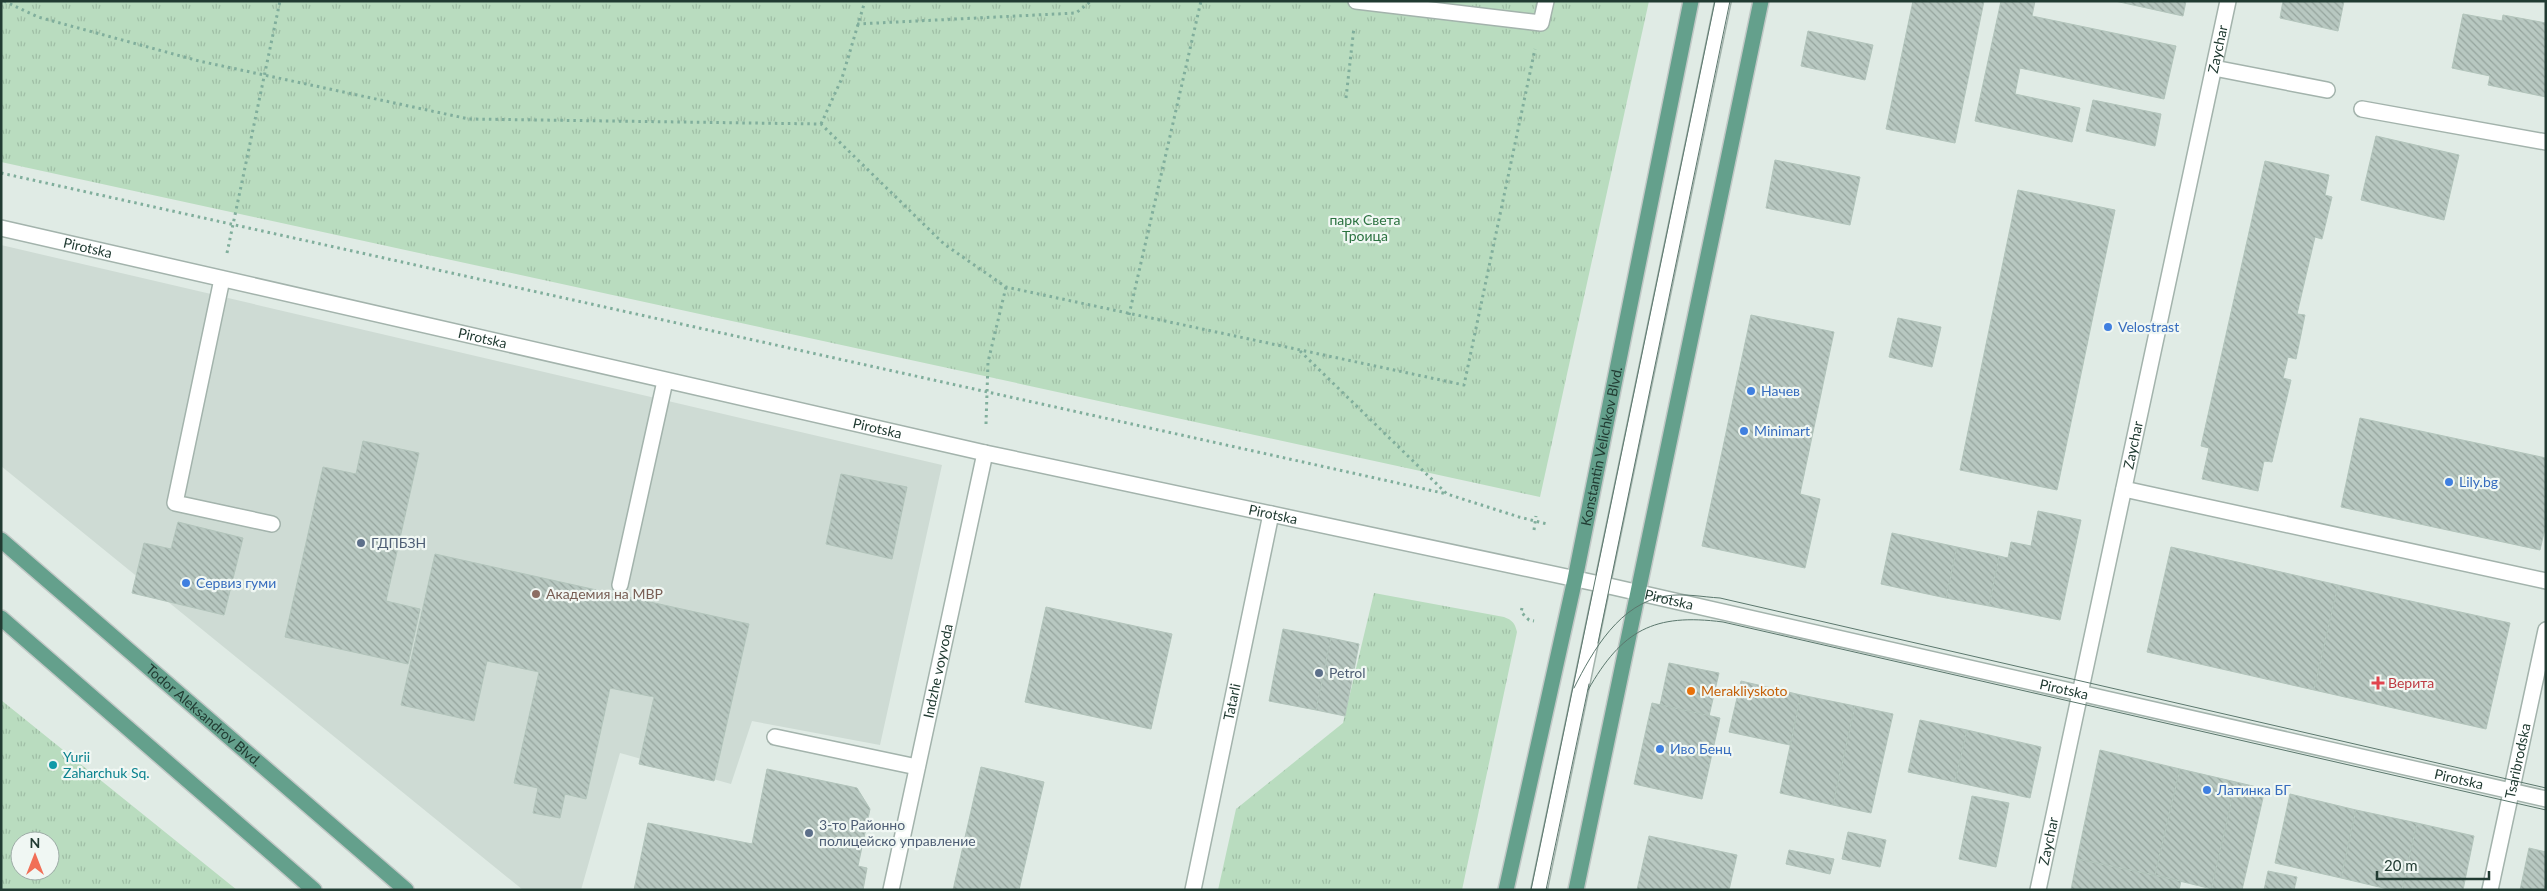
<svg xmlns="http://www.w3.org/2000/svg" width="2547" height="891" font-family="Lato,sans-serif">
<defs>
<pattern id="grass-tufts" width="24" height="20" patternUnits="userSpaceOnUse" patternTransform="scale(1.25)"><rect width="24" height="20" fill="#b9dcbf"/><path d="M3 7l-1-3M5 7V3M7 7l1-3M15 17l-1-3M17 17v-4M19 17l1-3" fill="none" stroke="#9fbea5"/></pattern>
<pattern id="building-back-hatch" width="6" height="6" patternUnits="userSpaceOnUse" patternTransform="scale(1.25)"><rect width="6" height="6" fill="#b8c8c1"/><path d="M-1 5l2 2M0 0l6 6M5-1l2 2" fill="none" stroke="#95a49d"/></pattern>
</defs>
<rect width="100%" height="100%" fill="#e0ebe5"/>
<polygon fill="#cedbd4" points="1,245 942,465 880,745 752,721 731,784 620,753 581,890 523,890 1,466"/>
<g fill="url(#grass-tufts)" fill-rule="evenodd">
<polygon points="1,1 1649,1 1540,497 1,162"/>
<path d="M 1374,593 L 1504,617 C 1512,620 1515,623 1517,632 L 1462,890 L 1218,890 L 1236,809 L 1343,723 Z"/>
<path d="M 1,700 L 237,890 L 1,890 ZM 20,841 L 50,841 L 50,871 L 20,871 Z"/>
</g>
<g fill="url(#building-back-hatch)" stroke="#b2c4bb">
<polygon points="1913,1 1984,1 1955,143 1886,129"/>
<polygon points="2001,1 2035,1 2032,16 2176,46 2164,99 2020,68 2015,94 2080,108 2072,142 1975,121"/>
<polygon points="2115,1 2186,1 2183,16"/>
<polygon points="2283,1 2344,1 2338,31 2280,18"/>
<polygon points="2463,14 2502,21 2503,15 2546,23 2546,97 2488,85 2490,76 2452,68"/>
<polygon points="1808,31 1873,45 1865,80 1801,66"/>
<polygon points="2093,100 2161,114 2155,146 2086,131"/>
<polygon points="2376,136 2459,155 2444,220 2361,200"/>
<polygon points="1775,160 1860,177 1850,225 1766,208"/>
<polygon points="2265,161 2329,175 2325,195 2332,197 2322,239 2315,237 2297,314 2305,315 2296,359 2288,357 2283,378 2291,380 2272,462 2264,461 2258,491 2202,479 2209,448 2201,446"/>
<polygon points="2018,190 2115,210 2057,490 1960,470"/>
<polygon points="1751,315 1834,332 1800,494 1820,499 1805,568 1702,546"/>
<polygon points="1898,318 1941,327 1932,367 1889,357"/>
<polygon points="2360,418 2546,458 2546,524 2540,550 2341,507"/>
<polygon points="363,441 419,453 386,601 420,609 408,664 285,637 323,467 356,474"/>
<polygon points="841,474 907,487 892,559 826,544"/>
<polygon points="2038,511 2081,520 2060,620 1989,606 1999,556 2008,558 2011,542 2031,546"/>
<polygon points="178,522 243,538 224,615 132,593 144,543 171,549"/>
<polygon points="1892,533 1957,547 1946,598 1881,584"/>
<polygon points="1957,547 1999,556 1989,606 1946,598"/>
<polygon points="2171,547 2338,585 2314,690 2147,652"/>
<polygon points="435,554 749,624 714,781 639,764 654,697 610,688 586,799 565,794 560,818 533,813 538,788 514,783 539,672 487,661 474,721 401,705"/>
<polygon points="2338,585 2510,623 2486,729 2314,690"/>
<polygon points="1046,607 1172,634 1151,729 1025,702"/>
<polygon points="1283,629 1331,638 1316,710 1269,701"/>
<polygon points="1331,638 1359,644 1345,716 1316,710"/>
<polygon points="1669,663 1719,673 1709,716 1660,705"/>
<polygon points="1741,681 1801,695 1790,745 1729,732"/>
<polygon points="1801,695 1855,706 1833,805 1780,793"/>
<polygon points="1652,703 1720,718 1702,799 1634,784"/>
<polygon points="1855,706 1893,714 1871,813 1833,805"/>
<polygon points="1920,720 1967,730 1955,782 1908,772"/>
<polygon points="1967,730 2041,747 2030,798 1955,782"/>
<polygon points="2100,750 2180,769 2155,875 2077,859"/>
<polygon points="981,767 1044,782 1019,890 953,890"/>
<polygon points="767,769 857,788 870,809 858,866 867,868 863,890 634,890 648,823 752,844"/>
<polygon points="2180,769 2236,782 2212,889 2155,875"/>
<polygon points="2236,782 2265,789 2242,890 2211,890"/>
<polygon points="2290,794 2356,810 2341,878 2275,863"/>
<polygon points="1972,796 2009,803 1996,867 1959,859"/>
<polygon points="2356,810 2417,823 2402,890 2392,890 2341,878"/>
<polygon points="2417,823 2474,836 2463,890 2402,890"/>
<polygon points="1848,832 1886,840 1880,867 1842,859"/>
<polygon points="1649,836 1737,855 1729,890 1637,890"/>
<polygon points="2529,848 2546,852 2546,890 2520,890"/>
<polygon points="1789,850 1834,859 1830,874 1786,864"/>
<polygon points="2077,859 2181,881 2179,890 2071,890"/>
<polygon points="2268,871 2297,877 2294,890 2264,890"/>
</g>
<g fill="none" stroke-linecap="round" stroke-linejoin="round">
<defs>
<g id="minor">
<polyline points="1356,1 1541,23 1546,1"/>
<polyline points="2214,68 2327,90"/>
<polyline points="2362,109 2546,142"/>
<path id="s1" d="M 1,228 L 985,453 L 1609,586 L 2546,799"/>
<polyline points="222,279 175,503 272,524"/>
<polyline points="2124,489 2546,581"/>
<polyline points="620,585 665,381"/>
<polyline points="775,737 917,767"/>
<path id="s2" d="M 891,890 L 985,453"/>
<path id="s3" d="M 1193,890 L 1271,514"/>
<polyline points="1539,890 1723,1"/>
<path id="s4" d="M 2038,890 L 2228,1"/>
<path id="s5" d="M 2490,890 L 2546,630"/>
</g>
<g id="major">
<path id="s6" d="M 1,540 L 406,890"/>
<polyline points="1,618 314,890"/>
<path id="s7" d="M 1506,890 L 1575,579 L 1691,1"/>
<polyline points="1576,890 1761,1"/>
</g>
</defs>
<use href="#minor" stroke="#a3b3ac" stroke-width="18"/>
<use href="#major" stroke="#c1c8c6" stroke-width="18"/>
<g stroke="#80ae9c" stroke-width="3" stroke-dasharray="2.5 4" stroke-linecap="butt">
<polyline points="4,1 38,17 199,61 469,119 821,124 944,244 1006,287 1464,385 1535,49"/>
<polyline points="857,24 1076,13 1091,1"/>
<polyline points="1346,98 1354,27"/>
<polyline points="821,124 842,78 865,1"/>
<polyline points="1,173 1447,494"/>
<polyline points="227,253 280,1"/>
<polyline points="1129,315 1201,1"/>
<polyline points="1300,351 1447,494 1519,517 1547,524"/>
<polyline points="986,424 988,362 1006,287"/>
<polyline points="1534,530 1536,516"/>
<polyline points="1522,608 1521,612 1529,620 1534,621"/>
</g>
<use href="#minor" stroke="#fff" stroke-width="15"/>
<use href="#major" stroke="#64a08c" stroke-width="15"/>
<g stroke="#5b776d" stroke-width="1">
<polyline points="1598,643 1730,1"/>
<path d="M 1574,688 C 1593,650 1620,603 1666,596 C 1683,593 1703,597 1720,598 L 2546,788"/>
<path d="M 1588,690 C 1622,630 1654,613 1723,622 L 2546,810"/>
<polyline points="1531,890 1715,1"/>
<polyline points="1546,890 1589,684"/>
</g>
</g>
<g fill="#3f7fe0" stroke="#f0f7f3" stroke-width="2">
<circle cx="2108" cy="327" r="5"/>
<circle cx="1751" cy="391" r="5"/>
<circle cx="1744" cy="431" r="5"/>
<circle cx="2449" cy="482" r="5"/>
<circle cx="186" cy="583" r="5"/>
<circle cx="1660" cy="749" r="5"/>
<circle cx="2207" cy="790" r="5"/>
</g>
<g fill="#5c6f8a" stroke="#f0f7f3" stroke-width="2">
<circle cx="361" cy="543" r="5"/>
<circle cx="1319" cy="673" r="5"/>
<circle cx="809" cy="833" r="5"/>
</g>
<circle fill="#8d6e63" stroke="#f0f7f3" stroke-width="2" cx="536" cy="594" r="5"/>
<path fill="#e0444e" stroke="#f0f7f3" stroke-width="2" d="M2375.5 675.5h5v5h5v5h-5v5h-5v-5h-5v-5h5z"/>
<circle fill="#e8710a" stroke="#f0f7f3" stroke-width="2" cx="1691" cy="691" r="5"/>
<circle fill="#0f9aa8" stroke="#f0f7f3" stroke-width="2" cx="53" cy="765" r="5"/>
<g text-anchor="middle" stroke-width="4.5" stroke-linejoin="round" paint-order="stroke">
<g font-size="14" fill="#213b32" stroke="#f0f7f3">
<text dy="5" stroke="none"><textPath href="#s4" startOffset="860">Zaychar</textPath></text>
<text dy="5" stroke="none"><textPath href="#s1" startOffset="89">Pirotska</textPath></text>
<text dy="5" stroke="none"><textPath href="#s1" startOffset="494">Pirotska</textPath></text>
<text dy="5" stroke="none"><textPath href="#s1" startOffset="899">Pirotska</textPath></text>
<text dy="5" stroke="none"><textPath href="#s4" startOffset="455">Zaychar</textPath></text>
<text dy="5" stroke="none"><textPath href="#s7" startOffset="454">Konstantin Velichkov Blvd.</textPath></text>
<text dy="5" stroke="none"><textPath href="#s1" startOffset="1304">Pirotska</textPath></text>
<text dy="5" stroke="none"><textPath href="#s1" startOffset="1709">Pirotska</textPath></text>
<text dy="5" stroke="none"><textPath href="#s2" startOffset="224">Indzhe voyvoda</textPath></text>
<text dy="5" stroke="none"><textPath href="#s1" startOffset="2114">Pirotska</textPath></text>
<text dy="5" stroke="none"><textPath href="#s3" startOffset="192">Tatarli</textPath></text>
<text dy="5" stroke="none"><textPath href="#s6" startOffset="268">Todor Aleksandrov Blvd.</textPath></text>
<text dy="5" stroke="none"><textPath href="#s5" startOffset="132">Tsaribrodska</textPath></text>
<text dy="5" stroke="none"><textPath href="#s1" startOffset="2519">Pirotska</textPath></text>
<text dy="5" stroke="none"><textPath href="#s4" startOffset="50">Zaychar</textPath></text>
</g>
<g font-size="14" fill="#2b7240" stroke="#f0f7f3">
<text x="1365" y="225">парк Света<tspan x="1365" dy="16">Троица</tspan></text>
</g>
<g font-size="14" fill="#366cbe" stroke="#f0f7f3" text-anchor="start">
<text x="2118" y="332">Velostrast</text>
<text x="1761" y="396">Начев</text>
<text x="1754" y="436">Minimart</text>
<text x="2459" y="487">Lily.bg</text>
<text x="196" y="588">Сервиз гуми</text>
<text x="1670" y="754">Иво Бенц</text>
<text x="2217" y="795">Латинка БГ</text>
</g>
<g font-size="14" fill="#4e5e75" stroke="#f0f7f3" text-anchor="start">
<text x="371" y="548">ГДПБЗН</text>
<text x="1329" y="678">Petrol</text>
<text x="819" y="830">3-то Районно<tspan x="819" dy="16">полицейско управление</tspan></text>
</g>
<g font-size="14" fill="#785e54" stroke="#f0f7f3" text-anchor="start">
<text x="546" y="599">Академия на МВР</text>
</g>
<g font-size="14" fill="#be3a42" stroke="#f0f7f3" text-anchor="start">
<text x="2388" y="688">Верита</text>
</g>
<g font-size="14" fill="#c56008" stroke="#f0f7f3" text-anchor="start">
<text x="1701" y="696">Merakliyskoto</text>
</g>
<g font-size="14" fill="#0d838f" stroke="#f0f7f3" text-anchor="start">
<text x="63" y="762">Yurii<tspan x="63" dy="16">Zaharchuk Sq.</tspan></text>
</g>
</g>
<rect width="2547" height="891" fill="none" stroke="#213b32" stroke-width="5"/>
<g transform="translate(35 856)"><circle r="24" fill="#f0f7f3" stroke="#9daca6"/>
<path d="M0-4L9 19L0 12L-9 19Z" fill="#f16f57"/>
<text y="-8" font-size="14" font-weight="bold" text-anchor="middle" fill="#213b32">N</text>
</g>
<path d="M2377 871v8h112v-8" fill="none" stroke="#213b32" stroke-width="2.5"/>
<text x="2384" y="871" font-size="15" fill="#213b32" stroke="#f0f7f3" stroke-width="4" paint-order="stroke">20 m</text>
</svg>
